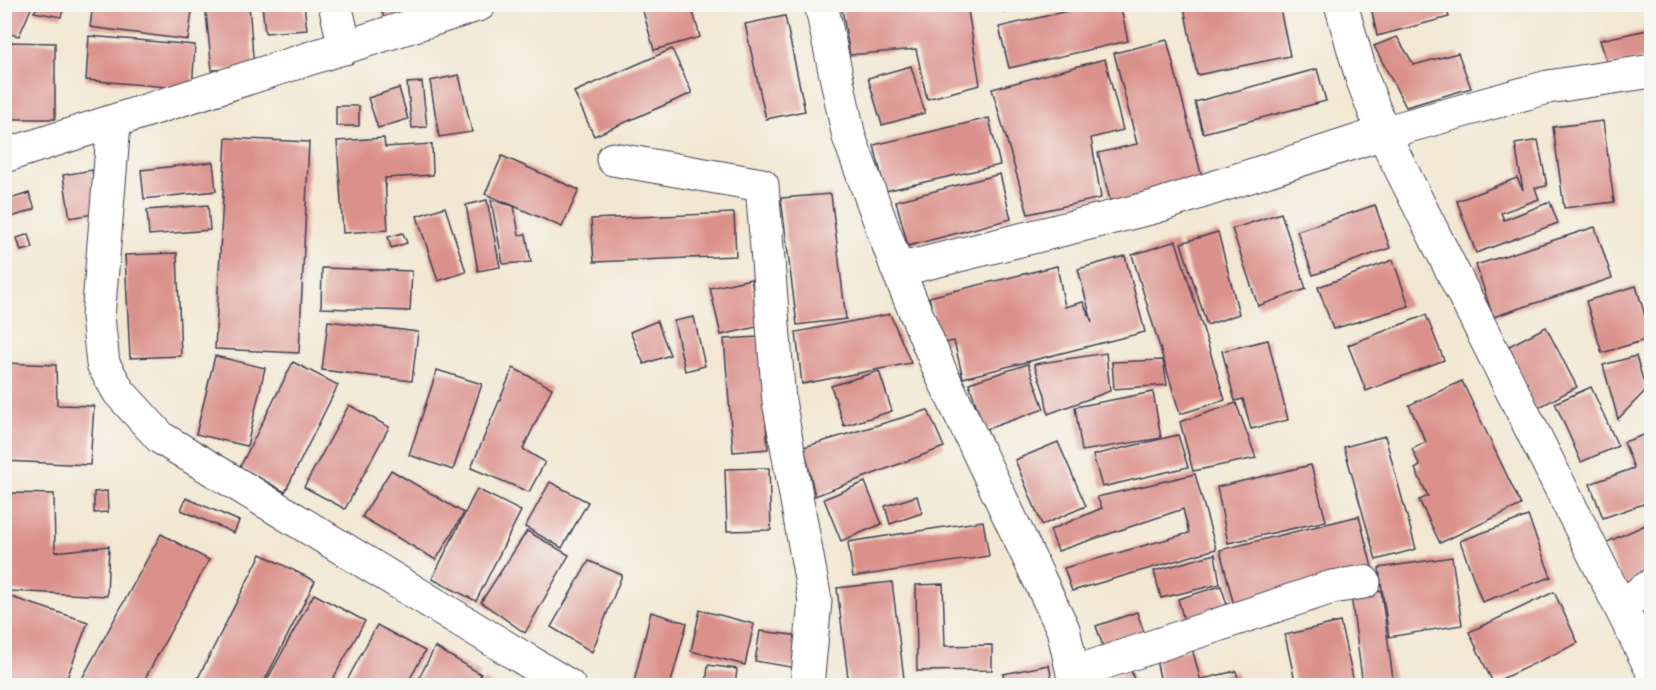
<svg xmlns="http://www.w3.org/2000/svg" width="1656" height="690" font-family="'Old Standard TT',serif">
<rect width="100%" height="100%" fill="#f6f6f2"/>
<filter id="ink" filterUnits="userSpaceOnUse"><feTurbulence type="fractalNoise" baseFrequency=".0167" numOctaves="2"/><feDisplacementMap in="SourceGraphic" scale="12" xChannelSelector="R" yChannelSelector="G"/><feConvolveMatrix kernelMatrix="1 2 1 2 8 2 1 2 1" color-interpolation-filters="sRGB"/></filter>
<filter id="wash" filterUnits="userSpaceOnUse"><feTurbulence type="fractalNoise" baseFrequency=".008" numOctaves="4" result="noise"/><feDisplacementMap in="SourceGraphic" scale="24" xChannelSelector="R" yChannelSelector="G"/><feGaussianBlur stdDeviation="1.35" result="paint"/><feColorMatrix in="noise" values="0 0 0 0 0 0 0 0 0 0 0 0 0 0 0 0 0 1.4 0 .05"/><feComposite in="paint" operator="in"/></filter>
<g filter="url(#wash)">
<rect width="100%" height="100%" fill="#f2e7d2"/>
<g id="blocks">
<g fill="#db918b">
<polygon points="4,4 33,4 19,36 4,33"/>
<polygon points="39,4 65,4 61,17 34,12"/>
<polygon points="93,4 193,4 188,40 90,27"/>
<polygon points="205,4 249,4 254,69 212,70"/>
<polygon points="262,4 304,4 307,30 265,33"/>
<polygon points="379,4 432,4 385,20"/>
<polygon points="641,4 691,4 700,37 654,50"/>
<polygon points="841,4 967,4 980,85 927,99 916,49 850,55"/>
<polygon points="1001,4 1032,4 1033,5 1003,12"/>
<polygon points="1097,4 1120,4 1128,41 1009,68 999,27"/>
<polygon points="1194,4 1279,4 1290,56 1197,75 1184,7"/>
<polygon points="1381,4 1445,4 1449,17 1377,36 1371,7"/>
<polygon points="1588,4 1610,4 1610,6 1589,9"/>
<polygon points="785,16 805,111 766,119 745,24"/>
<polygon points="1652,29 1652,57 1608,66 1600,40"/>
<polygon points="89,36 195,45 192,89 86,80"/>
<polygon points="1397,37 1414,65 1458,53 1471,88 1406,107 1374,46"/>
<polygon points="1167,40 1204,185 1112,208 1098,153 1137,144 1114,53"/>
<polygon points="4,42 55,43 55,119 4,119"/>
<polygon points="672,49 692,93 594,136 574,92"/>
<polygon points="1105,59 1123,130 1091,138 1101,198 1028,214 992,89"/>
<polygon points="911,66 925,113 882,125 868,78"/>
<polygon points="1317,69 1326,101 1203,133 1195,102"/>
<polygon points="459,75 472,132 439,137 430,81"/>
<polygon points="422,82 427,127 412,128 407,83"/>
<polygon points="399,88 408,119 378,128 368,98"/>
<rect x="336" y="106" width="23" height="20"/>
<polygon points="989,118 1000,165 885,191 874,145"/>
<polygon points="1603,121 1614,202 1564,208 1553,127"/>
<polygon points="226,138 309,142 299,353 215,349"/>
<polygon points="384,138 385,147 432,144 433,175 385,178 388,230 343,233 337,141"/>
<polygon points="1538,140 1547,186 1535,188 1539,199 1501,213 1504,220 1550,202 1558,223 1476,253 1457,201 1517,178 1523,190 1515,144"/>
<polygon points="502,156 579,190 562,227 514,206 519,235 526,234 531,262 503,264 491,200 514,206 485,194"/>
<polygon points="213,162 216,191 144,199 141,170"/>
<polygon points="92,170 99,213 70,218 63,175"/>
<polygon points="1000,174 1011,219 908,246 896,201"/>
<polygon points="29,193 35,209 4,220 4,201"/>
<polygon points="831,194 846,319 797,325 781,198"/>
<polygon points="487,200 500,267 478,271 466,205"/>
<polygon points="208,205 210,230 149,235 147,210"/>
<polygon points="1375,205 1390,248 1313,275 1297,231"/>
<polygon points="445,207 466,272 438,281 417,216"/>
<polygon points="734,213 736,256 594,262 591,219"/>
<polygon points="1281,213 1306,289 1258,306 1232,229"/>
<polygon points="1595,227 1612,278 1493,317 1476,265"/>
<polygon points="1218,232 1239,314 1207,325 1181,243"/>
<polygon points="403,233 407,243 391,248 388,237"/>
<polygon points="29,234 33,248 21,251 17,238"/>
<polygon points="1176,241 1225,400 1180,414 1132,255"/>
<polygon points="177,253 181,356 130,358 125,255"/>
<polygon points="1125,256 1145,332 963,378 954,341 941,344 929,297 1057,266 1065,307 1083,302 1092,322 1078,269"/>
<polygon points="1393,260 1409,306 1333,329 1318,287"/>
<polygon points="322,268 412,271 410,311 321,308"/>
<polygon points="751,279 761,326 721,335 710,288"/>
<polygon points="1636,286 1652,338 1602,353 1586,301"/>
<polygon points="890,314 911,363 802,384 796,332"/>
<polygon points="1426,315 1444,360 1366,391 1348,345"/>
<polygon points="694,317 705,366 685,371 674,321"/>
<polygon points="328,321 418,332 412,381 322,370"/>
<polygon points="657,321 670,355 644,364 630,332"/>
<polygon points="1546,327 1577,387 1534,410 1509,346"/>
<polygon points="759,337 768,449 733,452 724,339"/>
<polygon points="1268,340 1288,420 1251,429 1243,399 1235,401 1222,351"/>
<polygon points="1106,353 1110,391 1048,414 1045,395 1034,364"/>
<polygon points="215,356 265,368 247,446 196,434"/>
<polygon points="1636,356 1646,390 1618,419 1603,365"/>
<polygon points="1163,360 1167,385 1114,389 1112,362"/>
<polygon points="293,362 338,385 285,492 240,467"/>
<polygon points="4,363 56,365 57,405 94,406 90,465 4,461"/>
<polygon points="1028,364 1044,409 984,430 969,383"/>
<polygon points="513,368 552,388 523,449 545,462 529,492 471,468"/>
<polygon points="437,370 482,384 453,470 409,455"/>
<polygon points="879,371 892,411 844,426 831,386"/>
<polygon points="1462,381 1521,505 1440,543 1419,500 1428,496 1415,469 1420,466 1412,449 1426,442 1409,405"/>
<polygon points="1591,387 1618,446 1581,462 1555,403"/>
<polygon points="1153,392 1161,438 1082,451 1075,407"/>
<polygon points="1236,403 1256,458 1193,471 1180,422"/>
<polygon points="349,405 389,427 345,509 304,487"/>
<polygon points="928,410 944,447 815,496 804,447"/>
<polygon points="1652,432 1652,501 1603,518 1590,484 1634,468 1624,442"/>
<polygon points="1178,435 1188,467 1102,487 1093,455"/>
<polygon points="1385,436 1416,549 1376,560 1344,447"/>
<polygon points="1058,442 1086,506 1042,525 1015,460"/>
<polygon points="1311,465 1326,521 1228,543 1217,487"/>
<polygon points="769,468 771,530 727,531 725,469"/>
<polygon points="391,470 464,513 436,560 362,517"/>
<polygon points="1195,474 1216,549 1072,591 1064,568 1189,533 1183,509 1058,551 1050,530 1102,508 1097,497"/>
<polygon points="550,482 588,502 562,548 525,527"/>
<polygon points="865,482 882,524 841,541 824,499"/>
<polygon points="477,489 521,511 476,601 432,579"/>
<polygon points="107,491 108,512 94,513 94,492"/>
<polygon points="9,493 54,494 55,552 109,546 107,596 8,591"/>
<polygon points="917,496 922,513 890,524 885,506"/>
<polygon points="186,498 239,521 234,533 181,510"/>
<polygon points="1359,516 1374,575 1235,610 1220,550"/>
<polygon points="1528,516 1551,577 1482,602 1460,541"/>
<polygon points="983,521 989,556 853,577 848,542"/>
<polygon points="1652,522 1652,575 1626,588 1605,543"/>
<polygon points="527,531 569,555 525,633 481,602"/>
<polygon points="161,534 209,560 141,686 78,686"/>
<polygon points="261,554 315,581 262,686 194,686"/>
<polygon points="1215,554 1220,584 1161,598 1154,571"/>
<polygon points="1452,557 1462,625 1389,637 1379,568"/>
<polygon points="589,561 622,575 592,652 551,627"/>
<polygon points="892,582 904,679 849,686 837,588"/>
<polygon points="943,584 945,646 992,645 992,670 917,671 916,585"/>
<polygon points="1221,586 1229,611 1185,624 1178,599"/>
<polygon points="1381,591 1394,686 1363,686 1351,595"/>
<polygon points="1554,592 1578,643 1493,683 1469,632"/>
<polygon points="314,594 365,621 329,686 274,686 266,682"/>
<polygon points="8,596 88,622 64,686 21,686 4,679 4,603"/>
<polygon points="700,610 754,624 745,665 691,651"/>
<polygon points="651,612 687,623 670,686 633,686"/>
<polygon points="1137,612 1147,641 1106,655 1096,626"/>
<polygon points="1340,622 1355,686 1296,686 1285,635"/>
<polygon points="377,625 425,651 406,686 344,686"/>
<polygon points="760,631 801,636 796,668 755,661"/>
<polygon points="435,647 481,674 475,686 415,686"/>
<polygon points="1192,648 1202,686 1162,686 1155,656"/>
<polygon points="708,665 737,669 735,686 706,686"/>
<polygon points="1049,665 1053,686 1005,686 1003,674"/>
<polygon points="1131,670 1136,686 1107,686 1105,679"/>
<polygon points="1236,671 1240,686 1203,686 1202,679"/>
<polygon points="484,679 494,686 480,686"/>
</g>
</g>
</g>
<g filter="url(#ink)">
<use href="#blocks" fill-opacity="0" stroke="#414052" stroke-width="1.5"/>
<g fill="none" stroke-linecap="round" stroke-linejoin="round">
<defs>
<g id="minor">
<polyline points="335,4 345,48"/>
<polyline points="821,4 849,137 898,270 940,371 1063,629 1076,686"/>
<polyline points="1341,4 1362,78 1383,133 1652,670"/>
<polyline points="114,123 98,317 103,364 119,392 161,438 569,686"/>
<polyline points="4,156 480,4"/>
<polyline points="613,159 762,185 779,401 815,601 807,686"/>
<polyline points="898,270 1154,207 1383,133 1548,87 1652,71"/>
<polyline points="1621,606 1652,585"/>
<polyline points="1073,673 1332,587 1364,582"/>
</g>
</defs>
<use href="#minor" stroke="#414052" stroke-width="35"/>
<use href="#minor" stroke="#fff" stroke-width="33"/>
</g>
</g>
<rect width="1656" height="690" fill="none" stroke="#f6f6f2" stroke-width="24"/>
</svg>
